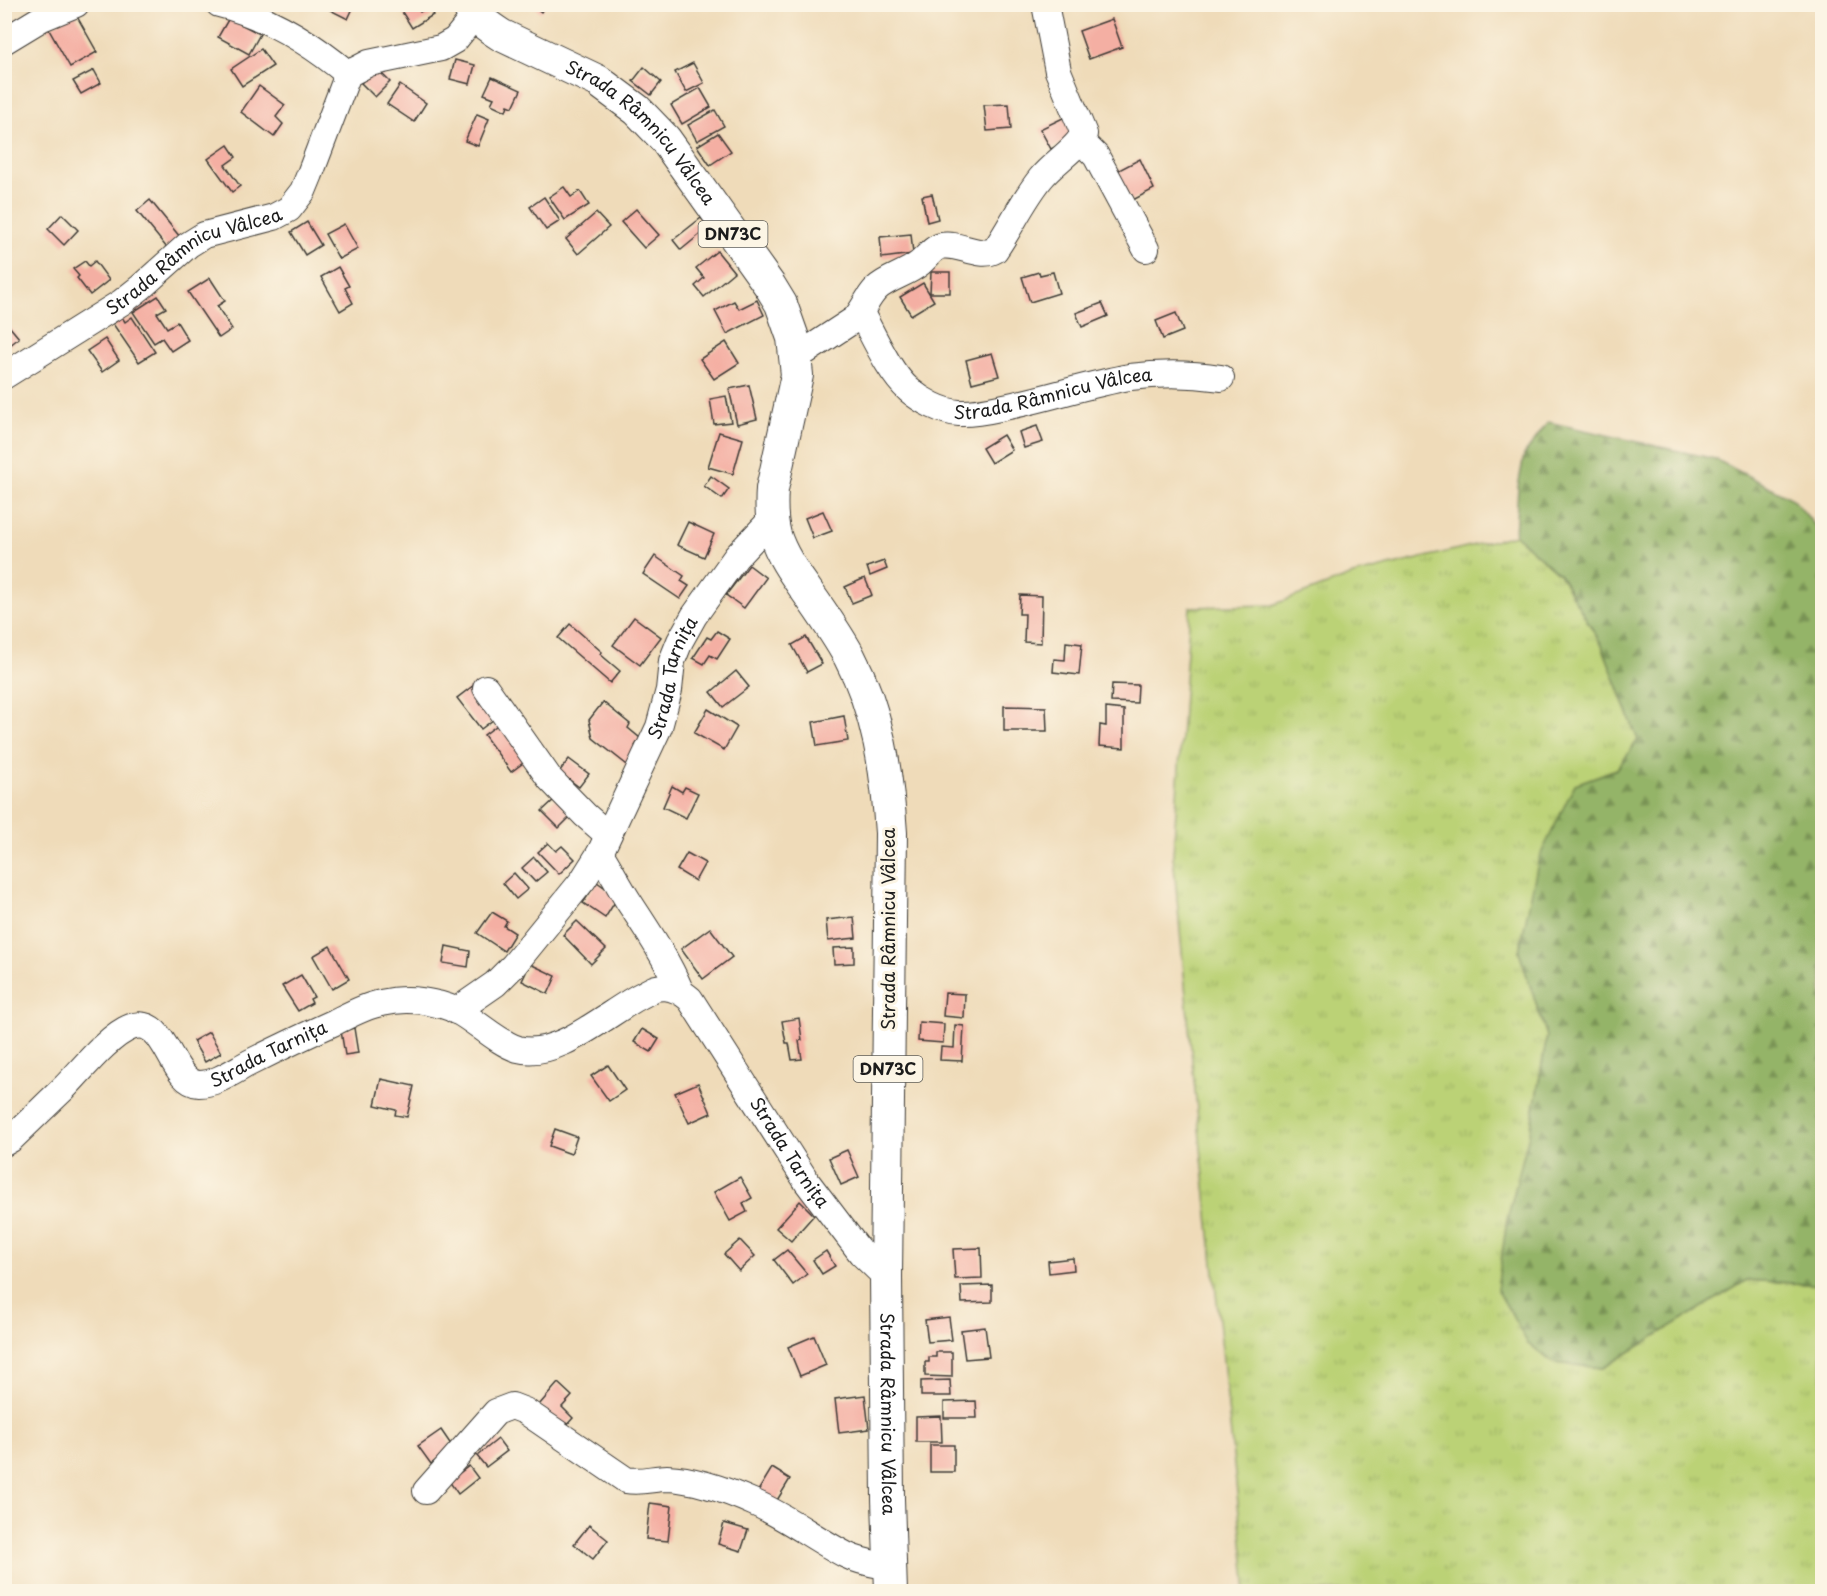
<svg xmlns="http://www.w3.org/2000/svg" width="1827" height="1596" font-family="'Playpen Sans',sans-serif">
<defs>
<pattern id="grass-tufts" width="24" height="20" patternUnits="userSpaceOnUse" patternTransform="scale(1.5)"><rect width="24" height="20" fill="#bbd276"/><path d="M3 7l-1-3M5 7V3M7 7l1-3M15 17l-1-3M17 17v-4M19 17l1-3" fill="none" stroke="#a0b466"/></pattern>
<pattern id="forest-firs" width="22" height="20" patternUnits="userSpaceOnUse" patternTransform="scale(1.5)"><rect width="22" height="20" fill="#94b467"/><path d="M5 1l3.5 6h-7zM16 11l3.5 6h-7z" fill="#789254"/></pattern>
</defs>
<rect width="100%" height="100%" fill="#fcf5e5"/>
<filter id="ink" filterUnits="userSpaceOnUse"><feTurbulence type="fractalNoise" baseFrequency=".0167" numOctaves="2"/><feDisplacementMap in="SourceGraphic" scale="12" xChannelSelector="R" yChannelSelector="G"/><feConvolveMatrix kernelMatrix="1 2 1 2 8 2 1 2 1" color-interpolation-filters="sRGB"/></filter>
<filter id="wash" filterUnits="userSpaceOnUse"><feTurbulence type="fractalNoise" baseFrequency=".008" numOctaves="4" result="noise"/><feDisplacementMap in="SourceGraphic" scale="24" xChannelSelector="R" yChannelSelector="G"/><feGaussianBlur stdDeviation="1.35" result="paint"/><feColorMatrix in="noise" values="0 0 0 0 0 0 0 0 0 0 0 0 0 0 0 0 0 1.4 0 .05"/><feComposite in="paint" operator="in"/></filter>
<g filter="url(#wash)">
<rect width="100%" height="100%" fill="#efdbb9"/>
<polygon fill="url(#grass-tufts)" stroke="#6c7749" stroke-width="1.5" points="1515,535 1560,575 1602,645 1638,740 1617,769 1575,784 1519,952 1547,1036 1531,1127 1527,1342 1553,1363 1603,1368 1747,1280 1822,1285 1822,1591 1244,1591 1246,1580 1193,1071 1173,855 1190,607 1273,605 1353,575"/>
<polygon fill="url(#forest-firs)" stroke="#586842" stroke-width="1.5" points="1548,422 1715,459 1793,499 1822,534 1822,1285 1747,1280 1603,1368 1554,1363 1527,1342 1497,1289 1507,1220 1531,1127 1547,1036 1519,952 1539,858 1575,784 1617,769 1638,740 1602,645 1560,575 1515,535 1518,487 1524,455"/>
<g id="blocks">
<g fill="#f4afa3">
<polygon points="333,4 355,4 348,19 330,10"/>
<polygon points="397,4 415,4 420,12 428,7 433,15 412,28"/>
<polygon points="531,4 546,4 541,12"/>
<polygon points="75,13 97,52 70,67 48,28"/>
<polygon points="229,18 260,34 249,54 218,37"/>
<polygon points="1112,19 1122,47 1089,59 1079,31"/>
<polygon points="261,49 273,66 242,86 231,69"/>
<polygon points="455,60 475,65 470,84 450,79"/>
<polygon points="693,63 704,83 686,92 675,72"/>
<polygon points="644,67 661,82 651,95 633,81"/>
<polygon points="376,68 390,82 375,97 361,83"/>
<polygon points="94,70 101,83 81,94 73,81"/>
<polygon points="492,77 521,90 513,107 508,105 506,111 491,104 494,98 484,94"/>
<polygon points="400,85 426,103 414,122 387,104"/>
<polygon points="259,86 285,105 276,117 283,124 274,137 241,112"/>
<polygon points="700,88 711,107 682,124 671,105"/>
<polygon points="1009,104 1011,129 987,131 984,105"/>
<polygon points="715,110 724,126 697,141 688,125"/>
<polygon points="477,114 489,119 478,146 465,141"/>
<polygon points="1065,117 1075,137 1051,149 1040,129"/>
<polygon points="718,133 731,151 710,165 697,146"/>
<polygon points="228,145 236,157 225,165 240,186 232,192 208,159"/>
<polygon points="1140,159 1154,189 1131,201 1117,171"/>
<polygon points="564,187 571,197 580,191 589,205 565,220 549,197"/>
<polygon points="932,194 938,219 927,222 922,196"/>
<polygon points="544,197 560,221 546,230 530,207"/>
<polygon points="150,200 180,237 167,248 137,211"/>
<polygon points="636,209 659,235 644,248 621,222"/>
<polygon points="596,213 609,227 578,254 566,239"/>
<polygon points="62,214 78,230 64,245 48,229"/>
<polygon points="701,218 709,227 681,250 673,240"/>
<polygon points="307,222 321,245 305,255 291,232"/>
<polygon points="344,224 358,249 339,259 325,234"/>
<polygon points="911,234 913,254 882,258 880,237"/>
<polygon points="717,251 734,272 704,297 695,286 704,278 696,268"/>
<polygon points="85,261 89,266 95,261 109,280 90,295 77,278 79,276 73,269"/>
<polygon points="338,267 349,286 345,288 353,303 340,311 321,277"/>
<polygon points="931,272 950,272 950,293 930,293"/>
<polygon points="1039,272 1040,275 1053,272 1059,293 1030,302 1022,277"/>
<polygon points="210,278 225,301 217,306 232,329 219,338 188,292"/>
<polygon points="923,283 934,301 911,315 900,297"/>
<polygon points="158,296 166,308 157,313 167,328 177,322 188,340 171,351 162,338 154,343 133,312"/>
<polygon points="757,300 764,315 727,334 715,311 734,301 739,309"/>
<polygon points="1102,303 1108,316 1082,327 1076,313"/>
<polygon points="1176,313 1183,331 1163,339 1156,321"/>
<polygon points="122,317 125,322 132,317 155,352 139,362 113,324"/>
<polygon points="4,320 19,338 4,350"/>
<polygon points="105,339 119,360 102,372 87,351"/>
<polygon points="726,342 739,363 714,379 700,359"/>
<polygon points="992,353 999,376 972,383 966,360"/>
<polygon points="749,385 757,419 737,424 729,389"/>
<polygon points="726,396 731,422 714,424 710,399"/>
<polygon points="1037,426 1043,442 1024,448 1019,432"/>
<polygon points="719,432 743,439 733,474 708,467"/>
<polygon points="1003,435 1012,450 991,463 982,448"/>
<polygon points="711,476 729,489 722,499 704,486"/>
<polygon points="823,511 832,531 813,538 805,518"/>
<polygon points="688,522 714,534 704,557 677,545"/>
<polygon points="655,556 684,576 681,581 689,586 680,599 643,574"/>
<polygon points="884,561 887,569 870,576 867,567"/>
<polygon points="749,565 766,578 744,608 726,595"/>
<polygon points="865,578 872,595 852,603 845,587"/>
<polygon points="1020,595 1042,596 1041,643 1024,642 1025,614 1019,614"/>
<polygon points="634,617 661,637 640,665 613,645"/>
<polygon points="570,624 602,652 600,654 620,671 610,683 558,638"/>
<polygon points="717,631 730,639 717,659 710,655 704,664 693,658 707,637 711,639"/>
<polygon points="806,637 822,664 807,672 792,645"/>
<polygon points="1066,642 1082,644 1079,675 1053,672 1054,659 1065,660"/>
<polygon points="736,671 749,687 723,707 711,692"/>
<polygon points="1112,684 1138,685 1137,703 1111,702"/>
<polygon points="474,685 498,716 481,729 457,698"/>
<polygon points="603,702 630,724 628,728 640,738 635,746 642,753 631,768 593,738 589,720"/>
<polygon points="1004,706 1046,707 1047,731 1004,731"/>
<polygon points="1106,708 1124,710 1124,748 1099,746 1100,725 1106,726"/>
<polygon points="708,709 737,727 724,750 694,733"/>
<polygon points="844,716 848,741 817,746 813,722"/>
<polygon points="500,723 527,760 511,772 484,735"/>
<polygon points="569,759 589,774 579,787 559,772"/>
<polygon points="672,786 682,792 685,787 698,793 686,818 663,807"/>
<polygon points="556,798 572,815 559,828 542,811"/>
<polygon points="548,843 556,851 562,846 575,859 559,874 538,852"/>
<polygon points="687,853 705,863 695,881 677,870"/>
<polygon points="534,857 547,872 535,882 522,868"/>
<polygon points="514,873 528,889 516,899 503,883"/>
<polygon points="597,882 618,897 605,918 583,903"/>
<polygon points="492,912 507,921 504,926 515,933 504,951 477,933"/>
<polygon points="854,917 856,938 828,941 826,920"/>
<polygon points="577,921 606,949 591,964 563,935"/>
<polygon points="710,928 732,957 703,979 681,949"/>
<polygon points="330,946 349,979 332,989 313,956"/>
<polygon points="446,946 470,951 468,967 443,963"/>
<polygon points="854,947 854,963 834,964 833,948"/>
<polygon points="530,964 556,976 548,994 522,981"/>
<polygon points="301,975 314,997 310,999 312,1003 298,1011 282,986"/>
<polygon points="945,993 965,994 964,1018 943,1016"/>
<polygon points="799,1018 802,1040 799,1041 802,1059 792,1060 789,1043 786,1043 782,1021"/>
<polygon points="919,1022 944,1024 943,1043 918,1041"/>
<polygon points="955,1025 964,1026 962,1061 940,1060 941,1047 954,1048"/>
<polygon points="354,1028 358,1053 345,1055 341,1031"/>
<polygon points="642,1029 659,1039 651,1052 634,1042"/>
<polygon points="209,1032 221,1053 205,1062 193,1041"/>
<polygon points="608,1065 625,1090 609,1101 591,1076"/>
<polygon points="381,1079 414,1086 407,1117 395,1115 396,1110 375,1105"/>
<polygon points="698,1083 711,1113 689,1123 675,1093"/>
<polygon points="555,1129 577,1137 571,1154 549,1146"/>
<polygon points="847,1150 859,1177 841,1185 829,1158"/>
<polygon points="740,1177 752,1198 743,1203 747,1212 730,1221 714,1192"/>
<polygon points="800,1201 814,1215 791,1241 776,1228"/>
<polygon points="740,1240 755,1256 739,1271 724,1254"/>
<polygon points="981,1248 982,1278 955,1279 953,1249"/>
<polygon points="787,1250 807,1274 793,1285 774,1260"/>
<polygon points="826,1251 835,1266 822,1274 813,1260"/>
<polygon points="1073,1258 1074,1270 1049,1273 1048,1261"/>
<polygon points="992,1285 992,1302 962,1303 961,1286"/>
<polygon points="949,1317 952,1340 928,1342 925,1320"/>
<polygon points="985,1327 989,1357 965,1359 961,1330"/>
<polygon points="814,1336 826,1365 800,1376 788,1347"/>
<polygon points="936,1352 952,1352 952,1377 925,1376 925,1362 929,1362 929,1357 936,1357"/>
<polygon points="950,1380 951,1396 921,1396 921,1381"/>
<polygon points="558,1383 572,1396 562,1407 573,1418 564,1428 539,1405"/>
<polygon points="865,1395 869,1429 839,1433 835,1399"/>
<polygon points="976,1401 977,1418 944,1418 944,1402"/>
<polygon points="941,1416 942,1442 916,1442 916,1417"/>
<polygon points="441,1430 454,1449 431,1464 418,1446"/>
<polygon points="498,1439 507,1451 486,1467 477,1456"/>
<rect x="930" y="1445" width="24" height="27"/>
<polygon points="469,1466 478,1478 458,1494 449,1481"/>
<polygon points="772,1468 790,1479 776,1502 758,1491"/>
<polygon points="650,1503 672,1506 668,1541 646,1539"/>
<polygon points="724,1523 748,1530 741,1551 718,1544"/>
<polygon points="589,1525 608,1540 593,1559 574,1544"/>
</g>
</g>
</g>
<g filter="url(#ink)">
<use href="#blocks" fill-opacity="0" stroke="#3c3934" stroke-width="1.5"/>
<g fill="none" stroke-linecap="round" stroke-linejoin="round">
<defs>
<g id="minor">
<path d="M 219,4 C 267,16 310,42 348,74"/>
<polyline points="4,41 42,18 76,4"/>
<polyline points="1080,140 1096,156 1146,249"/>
<path id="s1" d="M 861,313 C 874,337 889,372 909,390 C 922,401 942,412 959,413 C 974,414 990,410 1004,407 C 1046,399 1088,384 1130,377 C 1162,373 1188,373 1221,378"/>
<path d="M 797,357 L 855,319 C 863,310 868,297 876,289 C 887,278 907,274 920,263 C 926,258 933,248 941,246 C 958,242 980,259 995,250 C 1011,227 1023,200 1041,178 C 1053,163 1075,150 1084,134 L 1058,71 L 1045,4"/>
<path id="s2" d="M 4,376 L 122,302 L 141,287 L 188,245 L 204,235 L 274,217 L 289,209 L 303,191 L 310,174 L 348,74 L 369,63 L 441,48 L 455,40 L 475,15"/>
<polyline points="486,688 550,779 585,815 608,835"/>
<path d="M 600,853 C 610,869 619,886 629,902 C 648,931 667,959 681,992"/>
<path id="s3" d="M 456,1011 L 495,984 L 513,966 L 583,880 L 600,853 L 659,727 L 669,690 L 672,661 L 680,641 L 694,616 L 736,557 L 772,519"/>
<path id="s4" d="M 4,1143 L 11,1139 C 29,1122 46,1105 64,1088 C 80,1072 109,1035 131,1027 C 167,1014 170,1083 199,1084 C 216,1084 234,1071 249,1063 C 277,1049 306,1035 335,1022 C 349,1015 365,1006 381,1003 C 394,1000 409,999 422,1001 C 434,1003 446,1005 457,1011 C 475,1020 498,1043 518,1049 C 558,1060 609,1011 644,994 C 648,992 652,989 656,988 C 669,985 681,991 690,999 L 807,1182 L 861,1253 L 886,1277"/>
<path d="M 426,1491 L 496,1412 L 512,1406 L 525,1411 L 626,1480 C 641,1483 653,1478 667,1478 C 696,1479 728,1491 755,1503 C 787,1517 815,1539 846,1555 C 860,1562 875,1564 890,1567"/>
</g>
<g id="major">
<path id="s5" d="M 467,4 C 476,18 487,26 501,35 L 598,81 L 637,110 L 665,139 L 770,286 L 781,304 L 793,338 L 797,375 L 772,489 C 771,504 771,520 775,535 C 781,554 792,570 804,587 C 819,609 836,632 849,656 C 878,711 887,771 891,833 L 886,1277 L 888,1499 L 891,1592"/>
</g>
</defs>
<use href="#minor" stroke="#3c3934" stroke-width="28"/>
<use href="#major" stroke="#3c3934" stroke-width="34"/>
<use href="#minor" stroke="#fff" stroke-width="26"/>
<use href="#major" stroke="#fff" stroke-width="32"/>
</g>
</g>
<g text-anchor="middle" stroke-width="6" stroke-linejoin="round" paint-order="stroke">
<g fill="#fcf5e5" stroke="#5f5d58" stroke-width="1.5">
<rect x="698.5" y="221" width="69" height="26" rx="4.5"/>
<rect x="853.5" y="1056" width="69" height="26" rx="4.5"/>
</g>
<g font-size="16" font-weight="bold" fill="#1c1c1c">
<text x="733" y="240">DN73C</text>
<text x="888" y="1075">DN73C</text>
</g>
<g font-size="18" fill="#1c1c1c" stroke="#fcf5e5">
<text dy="6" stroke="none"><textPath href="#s5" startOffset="220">Strada Râmnicu Vâlcea</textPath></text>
<text dy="6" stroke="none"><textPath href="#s2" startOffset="224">Strada Râmnicu Vâlcea</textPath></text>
<text dy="6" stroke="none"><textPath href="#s1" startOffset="243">Strada Râmnicu Vâlcea</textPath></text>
<text dy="6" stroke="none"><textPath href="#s3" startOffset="406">Strada Tarnița</textPath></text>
<text transform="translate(889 929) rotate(-90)" y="6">Strada Râmnicu Vâlcea</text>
<text dy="6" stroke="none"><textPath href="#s4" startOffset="345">Strada Tarnița</textPath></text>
<text dy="6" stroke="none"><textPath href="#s4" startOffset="993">Strada Tarnița</textPath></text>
<text dy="6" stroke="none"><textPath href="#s5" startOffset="1587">Strada Râmnicu Vâlcea</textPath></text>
</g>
</g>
<rect width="1827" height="1596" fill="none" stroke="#fcf5e5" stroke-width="24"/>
</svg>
